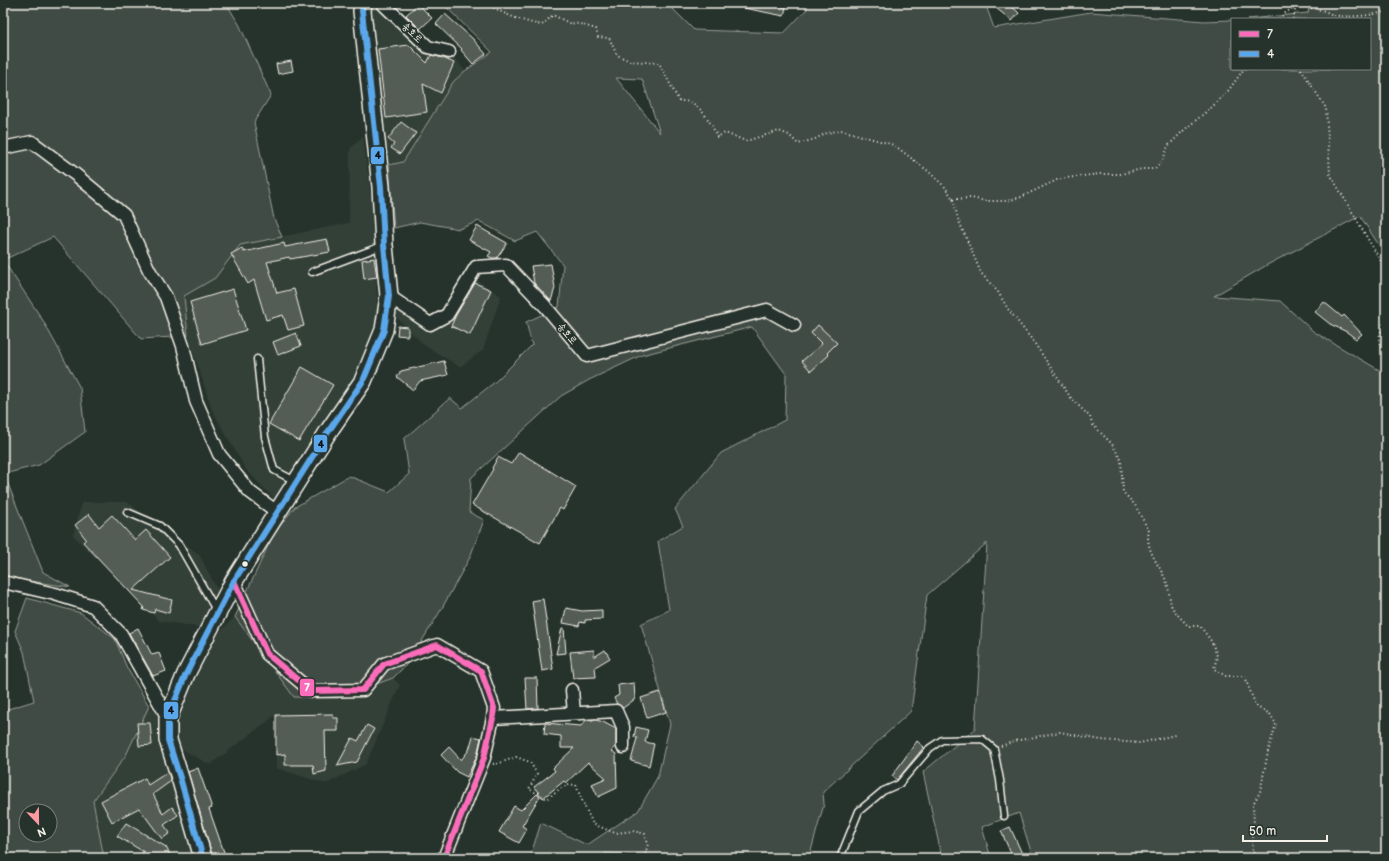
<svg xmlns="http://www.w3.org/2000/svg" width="1389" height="861" font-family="'Balsamiq Sans','Poor Story',sans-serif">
<rect width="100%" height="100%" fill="#26332d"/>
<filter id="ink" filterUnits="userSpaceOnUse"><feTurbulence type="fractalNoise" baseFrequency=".025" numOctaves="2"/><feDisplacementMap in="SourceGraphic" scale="8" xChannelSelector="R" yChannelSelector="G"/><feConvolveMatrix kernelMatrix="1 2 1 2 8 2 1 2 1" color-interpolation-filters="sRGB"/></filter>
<g filter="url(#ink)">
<g fill="#333f39">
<polygon points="368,3 380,3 424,51 453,56 465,71 453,82 403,162 389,165"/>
<polygon points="363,136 374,220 378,330 343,397 278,503 246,470 212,410 188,336 184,296 215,278 240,245 349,223 350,149"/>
<polygon points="466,273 501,296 483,350 460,367 424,345 392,313 394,292 441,326"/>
<polygon points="82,502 127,502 199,554 219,593 199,627 159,621 73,535"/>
<polygon points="235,617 294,697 338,698 393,678 400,685 366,764 326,784 276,768 276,715 210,765 178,747 174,725 212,639"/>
<polygon points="149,706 160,716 197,858 104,858 93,801 126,755"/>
</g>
<g fill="#414b45" stroke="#9a9e96" fill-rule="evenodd">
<polygon points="3,3 226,3 239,24 271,95 254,122 274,219 282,237 240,245 215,278 184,296 188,336 141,339 53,237 3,260"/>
<path d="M 445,3 L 667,3 L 694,30 L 784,33 L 807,9 L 807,3 L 985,3 L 994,28 L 1091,12 L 1204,21 L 1232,20 L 1232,69 L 1370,69 L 1370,19 L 1248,19 L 1308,13 L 1310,3 L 1386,3 L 1386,256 L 1360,216 L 1267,265 L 1214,296 L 1280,301 L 1314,332 L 1386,374 L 1386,858 L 1033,858 L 1019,813 L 982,827 L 991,858 L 942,858 L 923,772 L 975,729 L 987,543 L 927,595 L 911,711 L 823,792 L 824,804 L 809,858 L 660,858 L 657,856 L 605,853 L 605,858 L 533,858 L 531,854 L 541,823 L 587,845 L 638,811 L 658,776 L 670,724 L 641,624 L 669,610 L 658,541 L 683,526 L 675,509 L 721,453 L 785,420 L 786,374 L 752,327 L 642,355 L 589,380 L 561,396 L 471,478 L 469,512 L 484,520 L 470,557 L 441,610 L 409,662 L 393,678 L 338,698 L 294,697 L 235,617 L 274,533 L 295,507 L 349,476 L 389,492 L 409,474 L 404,439 L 450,398 L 462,408 L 496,381 L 532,345 L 526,322 L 559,307 L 563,265 L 537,232 L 515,241 L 479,221 L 459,229 L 420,222 L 394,228 L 389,165 L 403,162 L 453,82 L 465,71 L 492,52 L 445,6 ZM 616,78 L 642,79 L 660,133 Z"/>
<polygon points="3,260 42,319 80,388 85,432 39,465 4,474 43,572 70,587 3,577"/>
<path d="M 27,598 L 81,613 L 115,639 L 127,668 L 149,706 L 126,755 L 93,801 L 104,858 L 3,858 L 3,708 L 8,709 L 34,701 L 24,652 L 15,631 ZM 26,811 L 50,811 L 50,835 L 26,835 Z"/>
</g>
<g fill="#525c55" stroke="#f4f1e8">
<polygon points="745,3 758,3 786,7 784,16 744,8"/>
<polygon points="990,3 1008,3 1019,13 1012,21"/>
<polygon points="418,4 432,18 420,29 406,15"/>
<polygon points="445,14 473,39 486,54 473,64 461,50 462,49 436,24"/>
<polygon points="409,45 427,63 431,55 443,58 454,63 441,93 423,84 427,112 386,118 378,49"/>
<polygon points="291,61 293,71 278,74 276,64"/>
<polygon points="401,122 416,133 400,154 391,148 394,144 388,139"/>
<polygon points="477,226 507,243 497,258 492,258 488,256 491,252 469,240"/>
<polygon points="327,239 330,252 290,259 289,257 267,262 277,293 294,289 304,326 288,330 283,315 266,320 254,280 248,284 231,254 242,248 244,252 284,243 285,247"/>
<polygon points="374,258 377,277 364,279 362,260"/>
<polygon points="551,264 555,288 551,301 534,283 531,266"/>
<polygon points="475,283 491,290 470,335 451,326 456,315"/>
<polygon points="233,289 246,330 202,344 190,302"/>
<polygon points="1324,302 1342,317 1344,315 1362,334 1356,339 1347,332 1330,324 1315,312"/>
<polygon points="818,325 837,343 827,353 829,355 811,371 802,361 822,344 811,333"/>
<polygon points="398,326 408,327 408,336 397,335"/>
<polygon points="296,333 301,346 278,355 273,342"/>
<polygon points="444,361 448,375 420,381 413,390 397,377 401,371"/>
<polygon points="302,367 333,385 299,441 269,424"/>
<polygon points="519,452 576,487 563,510 560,508 540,543 472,505 493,469 492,468 498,457 511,464"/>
<polygon points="89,514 99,527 112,515 135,540 146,530 170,557 133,590 172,600 169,613 155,609 154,613 143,610 144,607 83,542 86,539 75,525"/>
<polygon points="543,599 553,669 542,671 532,601"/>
<polygon points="566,608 582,611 602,610 602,619 585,620 585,623 580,622 579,626 563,623"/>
<polygon points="138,628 152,655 159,653 166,671 153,676 129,633"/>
<polygon points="562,628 564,628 566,653 556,654"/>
<polygon points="594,650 594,657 605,650 610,658 595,667 596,677 573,678 570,652"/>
<polygon points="525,678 537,678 538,708 527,709"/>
<polygon points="634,683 635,699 623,708 617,704 614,698 619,695 618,685"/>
<polygon points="660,692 666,712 647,718 641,698"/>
<polygon points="333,714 333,718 338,718 338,731 325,731 326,771 314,774 313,765 285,765 285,754 276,755 276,715"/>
<polygon points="586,720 596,720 603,722 616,729 616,745 612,751 616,754 617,788 598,797 592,784 606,778 588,762 566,783 564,781 543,798 534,787 555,771 553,768 574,748 561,748 561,736 544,734 545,723 581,726"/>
<polygon points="137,723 150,723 152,745 139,746"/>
<polygon points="367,725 374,729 357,762 337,766 352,738 358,741"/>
<polygon points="636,727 648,730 645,742 654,744 649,766 631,761 637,738 634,737"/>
<polygon points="473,736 481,738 477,756 467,777 457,772 441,755 449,747 461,760 469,750"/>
<polygon points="917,741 924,747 897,780 892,776"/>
<polygon points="198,768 212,808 209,809 226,858 213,858 188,772"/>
<polygon points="168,772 171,781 153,794 163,814 172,807 178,815 164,825 170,833 162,839 139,808 112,822 101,801 145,778 148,785"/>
<polygon points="537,794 540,796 522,826 527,829 519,843 499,832 514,806 521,810"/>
<polygon points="126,823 166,847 170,855 165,858 133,858 144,852 117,836"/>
<polygon points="1010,827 1024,858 1013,858 1001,831"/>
</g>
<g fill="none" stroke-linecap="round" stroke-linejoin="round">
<defs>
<g id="service">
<polyline points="312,272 382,246"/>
<polyline points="257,359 265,437 274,470 295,481"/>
<polyline points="127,512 160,526 179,545 216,610"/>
<polyline points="840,858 859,811 883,791 899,784 930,748 942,740 982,739 994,749 1000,780 1004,816"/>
</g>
<g id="minor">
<polyline points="382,3 428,47 449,52"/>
<polyline points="3,148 32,142 76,175 124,215 149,270 166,297 183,346 196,401 219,454 250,492 277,512"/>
<polyline points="389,296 430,324 447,315 476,267 506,265 545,306 587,356 767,310 794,325"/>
<polyline points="234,581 267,654 311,691 363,690 384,664 437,645 481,671 494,708 493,718 484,758 444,858"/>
<polyline points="3,582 55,594 93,606 121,634 168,718"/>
<polyline points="572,690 574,713"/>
<polyline points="493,718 616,711 623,727 623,747"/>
</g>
<polyline id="secondary" points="203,858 181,781 168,740 168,718 186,674 234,581 328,432 363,381 384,330 389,296 384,245 381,187 362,11 363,3"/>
</defs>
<use href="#service" stroke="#f4f1e8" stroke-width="9"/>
<use href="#minor" stroke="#f4f1e8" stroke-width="15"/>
<use href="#secondary" stroke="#f4f1e8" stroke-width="20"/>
<g stroke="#f4f1e8" stroke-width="2" stroke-dasharray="1 3" stroke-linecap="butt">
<path d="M 487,3 C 504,15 521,21 542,25 L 553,15 L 569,23 L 580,24 L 596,29 L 598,37 L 609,38 L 617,55 L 630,61 L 659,63 L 679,101 C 683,101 689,101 692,103 C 703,109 713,126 717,137 L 725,133 L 746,141 L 779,131 L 789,135 L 798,144 L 815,139 L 827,133 L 841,130 L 852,133 L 894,145 L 928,171 L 945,187 L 953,199 L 958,219 L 981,273 L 998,292 L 1008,309 L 1033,341 L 1071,398 L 1090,417 L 1092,424 L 1112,444 L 1121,460 L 1123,492 L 1135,505 L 1149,531 C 1144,549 1161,567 1167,583 C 1169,589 1170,604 1172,607 C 1176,614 1183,620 1188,626 L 1200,626 L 1212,642 L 1217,656 L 1214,669 L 1226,676 L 1245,676 L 1251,694 L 1257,707 L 1270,714 L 1276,724 L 1268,752 L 1260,792 L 1253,804 L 1254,824 L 1252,848 L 1255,858"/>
<path d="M 1279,19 C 1292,5 1303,5 1321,10 C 1325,11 1329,13 1333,15 C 1346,18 1373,16 1386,11"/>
<polyline points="1293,19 1297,3"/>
<polyline points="1301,69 1326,108 1330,174 1386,270"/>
<polyline points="953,199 971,198 986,201 1007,201 1021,197 1057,180 1067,178 1099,174 1121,174 1142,169 1155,169 1163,160 1168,146 1183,131 1213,106 1228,91 1244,69"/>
<polyline points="1386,316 1379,338 1386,360"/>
<polyline points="1001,746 1015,741 1060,732 1101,740 1140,743 1175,735"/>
<path d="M 493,764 L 500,763 L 516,757 L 530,762 L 537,774 L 529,789 L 547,799 C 556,792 564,783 576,785 L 583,803 L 593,824 L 615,833 L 634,831 L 645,834 L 648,844 L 644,858"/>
</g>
<use href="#service" stroke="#26332d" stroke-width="6"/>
<use href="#minor" stroke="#26332d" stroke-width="12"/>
<use href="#secondary" stroke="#26332d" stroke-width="17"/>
<defs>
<polyline id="bus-1" points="234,581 267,654 311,691 363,690 384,664 437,645 481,671 494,708 493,718 484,758 444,858"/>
<polyline id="bus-2" points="203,858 181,781 168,740 168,718 186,674 234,581 328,432 363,381 384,330 389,296 384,245 381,187 362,11 363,3"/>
</defs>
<use href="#bus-1" stroke="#26332d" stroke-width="9"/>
<use href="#bus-2" stroke="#26332d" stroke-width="9"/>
<use href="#bus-1" stroke="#fb6dba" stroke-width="6"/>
<use href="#bus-2" stroke="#5aa8eb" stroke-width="6"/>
</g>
</g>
<circle fill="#f4f1e8" stroke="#26332d" stroke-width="1.5" cx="245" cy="564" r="3.5"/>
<g text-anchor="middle" stroke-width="3.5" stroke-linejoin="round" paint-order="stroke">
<g font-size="10" fill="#f4f1e8" stroke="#26332d">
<text transform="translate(413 32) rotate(44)" y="4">송호로</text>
<text transform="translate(568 333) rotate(50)" y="4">송호로</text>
</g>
</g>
<g stroke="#26332d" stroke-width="1.5">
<rect x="370" y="146" width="15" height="19" rx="4" fill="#5aa8eb"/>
<rect x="313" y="434" width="15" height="19" rx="4" fill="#5aa8eb"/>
<rect x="299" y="678" width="16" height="19" rx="4" fill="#fb6dba"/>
<rect x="163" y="701" width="16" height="19" rx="4" fill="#5aa8eb"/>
</g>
<g font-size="11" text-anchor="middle" font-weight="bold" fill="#fff">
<text x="307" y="691">7</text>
</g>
<g font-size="11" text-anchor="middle" font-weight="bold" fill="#111">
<text x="378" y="159">4</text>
<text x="321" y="448">4</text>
<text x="171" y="714">4</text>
</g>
<rect width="1389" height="861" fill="none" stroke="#26332d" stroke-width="16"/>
<rect x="8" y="8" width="1373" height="845" fill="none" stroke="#f4f1e8" stroke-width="1.5" filter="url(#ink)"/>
<rect x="1231" y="18" width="140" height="52" fill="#26332d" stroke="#787f78"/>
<rect x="1239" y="31" width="20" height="6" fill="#fb6dba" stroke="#787f78"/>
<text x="1267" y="38" font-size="12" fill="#f4f1e8">7</text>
<rect x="1239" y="51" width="20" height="6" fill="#5aa8eb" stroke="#787f78"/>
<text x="1267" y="58" font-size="12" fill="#f4f1e8">4</text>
<g transform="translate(38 823) rotate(158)"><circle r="19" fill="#26332d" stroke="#787f78"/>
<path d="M0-3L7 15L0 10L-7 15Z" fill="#ff9aa2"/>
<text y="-6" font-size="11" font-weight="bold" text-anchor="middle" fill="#f4f1e8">N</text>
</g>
<path d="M1243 835v6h84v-6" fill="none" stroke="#f4f1e8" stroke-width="2"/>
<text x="1249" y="835" font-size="12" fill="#f4f1e8" stroke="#26332d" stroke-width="3" paint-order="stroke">50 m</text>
</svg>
